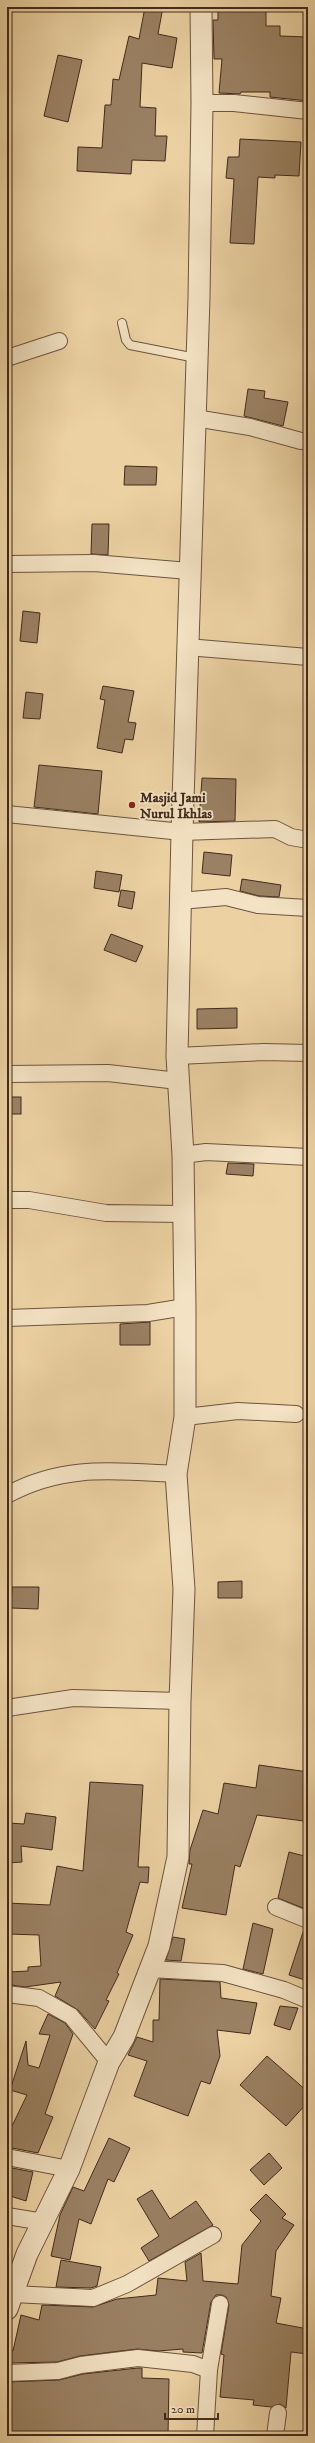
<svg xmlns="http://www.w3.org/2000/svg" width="315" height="2443" font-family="'IM FELL DW Pica',serif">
<rect width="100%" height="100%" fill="#ecd2a3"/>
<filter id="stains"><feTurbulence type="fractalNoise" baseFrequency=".005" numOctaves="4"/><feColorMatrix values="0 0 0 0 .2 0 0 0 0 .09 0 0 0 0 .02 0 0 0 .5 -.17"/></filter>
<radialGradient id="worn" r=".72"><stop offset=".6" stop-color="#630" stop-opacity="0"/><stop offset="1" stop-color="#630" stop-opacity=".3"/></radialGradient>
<g fill="#9a8163" stroke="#422a1d">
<polygon points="145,7 163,7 158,34 177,38 172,68 142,63 140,107 156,108 155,136 167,136 165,161 132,160 131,174 77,171 78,147 102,148 105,105 111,105 113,79 119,80 129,36 139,39"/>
<polygon points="218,7 266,7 266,26 280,26 280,36 308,37 308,101 270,97 270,92 241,92 240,94 219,93 222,59 214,59 213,20 218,20"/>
<polygon points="58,55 82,60 68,122 44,116"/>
<polygon points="240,139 301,142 299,176 275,175 275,178 258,177 254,244 230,243 234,179 226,178 228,157 239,157"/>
<polygon points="248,389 265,391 264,398 288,402 283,426 244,416"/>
<polygon points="125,466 157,467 156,485 124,485"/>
<polygon points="92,524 109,524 108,555 91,554"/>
<polygon points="23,611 40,613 37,643 20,641"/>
<polygon points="103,686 134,691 128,722 136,723 133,740 125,739 122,753 97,748 105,700 100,699"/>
<polygon points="26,692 43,694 40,719 23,718"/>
<polygon points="39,765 102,771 98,814 34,807"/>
<polygon points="202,778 236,779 235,821 199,822"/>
<polygon points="204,852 232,855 230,876 202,873"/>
<polygon points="96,871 122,875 119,892 94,888"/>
<polygon points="242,879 281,885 279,897 259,896 240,891"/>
<polygon points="121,890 135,892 132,909 118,906"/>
<polygon points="111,934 143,946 136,962 104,950"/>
<polygon points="237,1008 237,1028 197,1029 197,1009"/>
<rect x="7" y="1097" width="14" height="17"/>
<polygon points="228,1163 254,1164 253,1176 226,1174"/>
<polygon points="150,1322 150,1345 120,1345 120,1324"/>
<polygon points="242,1581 242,1598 218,1598 218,1582"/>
<polygon points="12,1587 39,1587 38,1609 11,1608"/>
<polygon points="259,1765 308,1772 308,1795 304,1821 257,1815 240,1867 235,1865 226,1915 182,1908 192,1864 189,1864 190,1850 203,1810 218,1814 224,1783 256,1788"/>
<polygon points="90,1782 143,1785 138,1867 149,1867 148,1883 140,1882 126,1932 133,1935 117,1973 119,1974 106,2000 109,2001 95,2029 78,2010 55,1996 61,1982 25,1987 11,1985 10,1972 28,1971 28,1967 41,1966 39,1935 7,1934 7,1903 50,1905 57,1866 83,1871"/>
<polygon points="26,1813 56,1817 52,1850 21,1846 22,1862 7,1863 7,1823 24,1824"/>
<polygon points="289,1852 308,1857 308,1910 278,1898"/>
<polygon points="253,1923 273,1929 263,1974 243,1969"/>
<polygon points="304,1929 308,1929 308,1981 289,1975"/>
<polygon points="173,1937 185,1939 181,1961 166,1960"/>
<polygon points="160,1979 220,1982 221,1998 257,2003 250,2034 217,2030 220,2056 210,2084 201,2081 188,2116 134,2096 147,2061 128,2055 137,2037 153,2042 153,2020 159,2020"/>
<polygon points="280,2006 298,2008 290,2030 274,2025"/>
<polygon points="48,2014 65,2023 73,2034 45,2114 53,2117 38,2153 7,2147 7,2126 12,2126 27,2095 10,2090 26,2041 28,2065 39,2068 50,2035 39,2034"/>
<polygon points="267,2056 308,2092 308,2102 286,2126 240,2085"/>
<polygon points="109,2138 130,2148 114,2182 108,2179 91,2224 79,2219 70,2260 51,2256 60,2215 73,2187 84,2191"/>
<polygon points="269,2153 282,2168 264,2185 250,2170"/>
<polygon points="12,2168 33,2172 26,2201 7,2195 7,2175 9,2175"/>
<polygon points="152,2190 170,2219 196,2201 213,2225 149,2261 141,2248 159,2236 137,2199"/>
<polygon points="266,2194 286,2214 282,2218 294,2225 276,2251 271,2296 281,2298 276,2323 308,2329 308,2354 291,2352 286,2408 280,2404 271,2407 253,2405 254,2400 220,2397 224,2355 221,2354 229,2305 226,2297 222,2295 216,2295 211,2302 202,2353 183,2352 183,2349 158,2351 137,2349 80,2356 57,2362 7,2363 7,2349 13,2351 21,2315 39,2320 42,2305 93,2307 117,2299 156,2295 158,2278 187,2281 185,2262 201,2253 203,2281 238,2284 242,2245 261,2221 250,2210"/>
<polygon points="61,2260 101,2267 97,2286 91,2288 56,2287"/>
<polygon points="138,2368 142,2368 142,2378 169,2379 168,2436 7,2436 7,2382 59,2380 83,2374"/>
</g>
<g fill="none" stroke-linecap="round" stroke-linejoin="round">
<defs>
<polyline id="service" points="122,323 126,340 130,345 196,358"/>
<g id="minor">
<polyline points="202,103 234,103 308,111"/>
<polyline points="7,358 59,341"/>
<polyline points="195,418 250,427 301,441"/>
<polyline points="7,564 94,563 189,571"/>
<polyline points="187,647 308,657"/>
<polyline points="7,814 182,832 275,829 291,837 308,840"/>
<polyline points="180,901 226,897 258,905 308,908"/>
<polyline points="177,1056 264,1052 308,1053"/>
<polyline points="7,1074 108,1073 178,1081"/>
<polyline points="183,1155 206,1152 308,1157"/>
<polyline points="7,1200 29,1200 106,1213 183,1214"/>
<polyline points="7,1318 148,1313 185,1307"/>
<polyline points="185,1417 238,1411 296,1414"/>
<path d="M 7,1495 C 63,1464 115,1471 176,1474"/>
<polyline points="7,1708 73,1698 180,1701"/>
<polyline points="276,1907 308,1920"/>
<polyline points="149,1969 223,1973 284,1990 308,2000"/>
<polyline points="7,1994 39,1998 71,2016 109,2062"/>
<polyline points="7,2157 69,2169"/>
<polyline points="7,2216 44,2222"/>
<polyline points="13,2294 93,2298 127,2284 213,2235"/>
<polyline points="7,2373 58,2371 81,2365 138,2358 193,2364 209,2370"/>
<polyline points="205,2436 209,2370 220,2304"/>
<polyline points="275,2436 278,2413"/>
</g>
<polyline id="tertiary" points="7,2309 27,2254 69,2169 109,2062 124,2037 159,1946 178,1857 180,1701 184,1589 176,1474 185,1417 185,1307 183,1155 177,1056 182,832 199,298 202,103 201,7"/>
</defs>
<use href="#service" stroke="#6c543e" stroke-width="10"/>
<use href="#minor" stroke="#6c543e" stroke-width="18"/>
<use href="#tertiary" stroke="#6c543e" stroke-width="23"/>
<use href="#service" stroke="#f3e2c3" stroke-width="8"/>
<use href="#minor" stroke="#f3e2c3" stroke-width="16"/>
<use href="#tertiary" stroke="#f3e2c3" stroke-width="21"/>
</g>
<circle fill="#8f2418" stroke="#f3e2c3" stroke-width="1.5" cx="132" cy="805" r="4"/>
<g text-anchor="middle" stroke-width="3.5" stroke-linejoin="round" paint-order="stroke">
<g font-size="14" font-weight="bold" fill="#422a1d" stroke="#f3e2c3" text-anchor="start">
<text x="140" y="802">Masjid Jami<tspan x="140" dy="16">Nurul Ikhlas</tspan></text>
</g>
</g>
<rect width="315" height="2443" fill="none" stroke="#ecd2a3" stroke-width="24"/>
<rect x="8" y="8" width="299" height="2427" fill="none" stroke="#422a1d" stroke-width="2"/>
<rect x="12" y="12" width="291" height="2419" fill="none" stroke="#422a1d"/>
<path d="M165 2413v6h53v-6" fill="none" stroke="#422a1d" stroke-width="2"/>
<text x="171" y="2413" font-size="12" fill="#422a1d" stroke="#f3e2c3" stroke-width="3" paint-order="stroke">20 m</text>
<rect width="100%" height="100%" filter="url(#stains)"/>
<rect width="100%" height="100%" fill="url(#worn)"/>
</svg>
